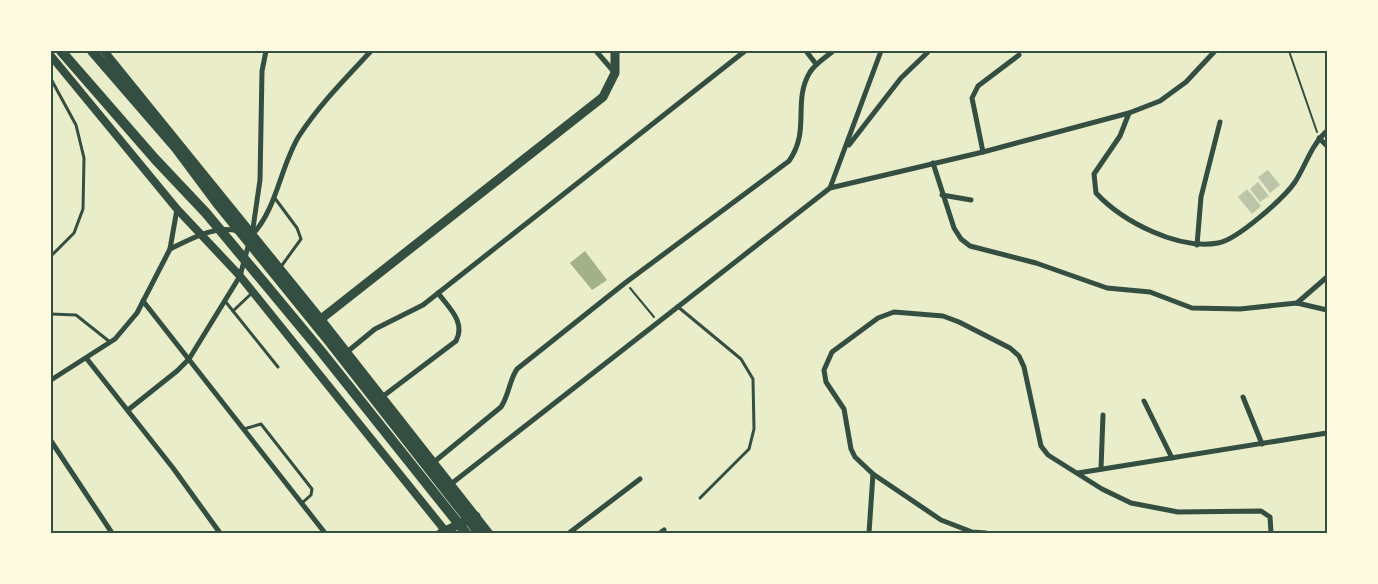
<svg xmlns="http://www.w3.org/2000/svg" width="1378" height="584" font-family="'Golos Text',sans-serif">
<rect width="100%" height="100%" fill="#e9edc9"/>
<polygon fill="#a3b18a" points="585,251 607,280 592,290 570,263"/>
<g fill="#bcc5a7">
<polygon points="1268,170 1280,185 1270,193 1258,177"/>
<polygon points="1258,182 1269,196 1260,202 1250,189"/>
<polygon points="1247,189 1261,206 1252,214 1238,197"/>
</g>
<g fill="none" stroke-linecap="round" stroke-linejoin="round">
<g stroke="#344e41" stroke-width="2">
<polyline points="1289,51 1317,132"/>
<polyline points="630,288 654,317"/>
</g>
<g stroke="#344e41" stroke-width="3">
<polyline points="51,79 76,125 84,158 83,209 74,233 51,256"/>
<polyline points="274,197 297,228 301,239 280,268"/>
<polyline points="225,301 278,367"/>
<polyline points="677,306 741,359 753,379 754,429 749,449 700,498"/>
<polyline points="233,311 253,292"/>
<polyline points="51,314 76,315 110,342"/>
<polyline points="244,429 261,424 312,489 311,495 302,503"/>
</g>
<g stroke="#344e41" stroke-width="5">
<polyline points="596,51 615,73"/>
<polyline points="806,51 816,64"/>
<path d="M 1129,113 L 1120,136 L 1094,174 L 1096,193 C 1123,222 1178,250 1218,243 C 1237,240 1284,198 1295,182 C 1306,165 1311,145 1327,131"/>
<polyline points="1319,138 1327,146"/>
<polyline points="849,145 901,78 928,52"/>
<polyline points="983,152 972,98 978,86 1019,55"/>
<polyline points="933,163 954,228 961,239 970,246 1036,263 1107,288 1150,292 1192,308 1240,309 1297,303 1327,310"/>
<polyline points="830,188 881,51"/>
<polyline points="942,195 971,200"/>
<path d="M 252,235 C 277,209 280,167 299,136 C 319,105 346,78 371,51"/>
<polyline points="252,235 260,180 262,71 266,51"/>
<polyline points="1197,245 1201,197 1220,122"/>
<path d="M 170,249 C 191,239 214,225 238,231"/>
<polyline points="143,301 325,533"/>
<polyline points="1297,303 1327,277"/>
<polyline points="347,352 375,329 423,305 745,51"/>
<polyline points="87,359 173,468 220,533"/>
<polyline points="51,380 115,339 137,313 170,249 177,209"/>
<path d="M 382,397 L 456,341 C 466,322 449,308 438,293"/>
<polyline points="1243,397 1262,444"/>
<polyline points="1144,401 1172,458"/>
<polyline points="128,410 177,371 189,359 240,276 249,243"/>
<polyline points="51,441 112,533"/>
<path d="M 434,462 L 501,407 C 509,395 509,381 517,369 L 625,283 L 789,161 C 811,130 792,102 810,72 C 816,63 825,58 833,51"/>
<polyline points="1101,469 1103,415"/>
<polyline points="1078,473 1327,433"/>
<polyline points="451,484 830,188 983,152 1129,113 1160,101 1186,82 1215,51"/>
<polyline points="569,533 640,479"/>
<polyline points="660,533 664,530"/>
<polyline points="869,533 873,474"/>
<polyline points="986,533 972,532 941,520 873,474 855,457 851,449 844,409 826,382 824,370 832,352 878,318 894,312 943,316 959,322 1010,348 1019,356 1024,367 1041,446 1048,455 1102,489 1131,503 1178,512 1261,511 1270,517 1271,533"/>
</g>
<g stroke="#344e41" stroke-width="8">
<polyline points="104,51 321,319 489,533"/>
<polyline points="51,56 177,209 240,276 447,533"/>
</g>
<g stroke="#344e41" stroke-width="9">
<polyline points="321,319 603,97 615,73 615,51"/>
<polyline points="441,533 476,516"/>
</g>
<g stroke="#344e41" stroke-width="10">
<polyline points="61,51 155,159 206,213 320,350 466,533"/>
<polyline points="92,51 176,148 217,203 329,341 479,533"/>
</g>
</g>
<rect width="1378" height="584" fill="none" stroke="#fefae0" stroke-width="105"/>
<rect x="52" y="52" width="1274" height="480" fill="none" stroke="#344e41" stroke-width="2"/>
</svg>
